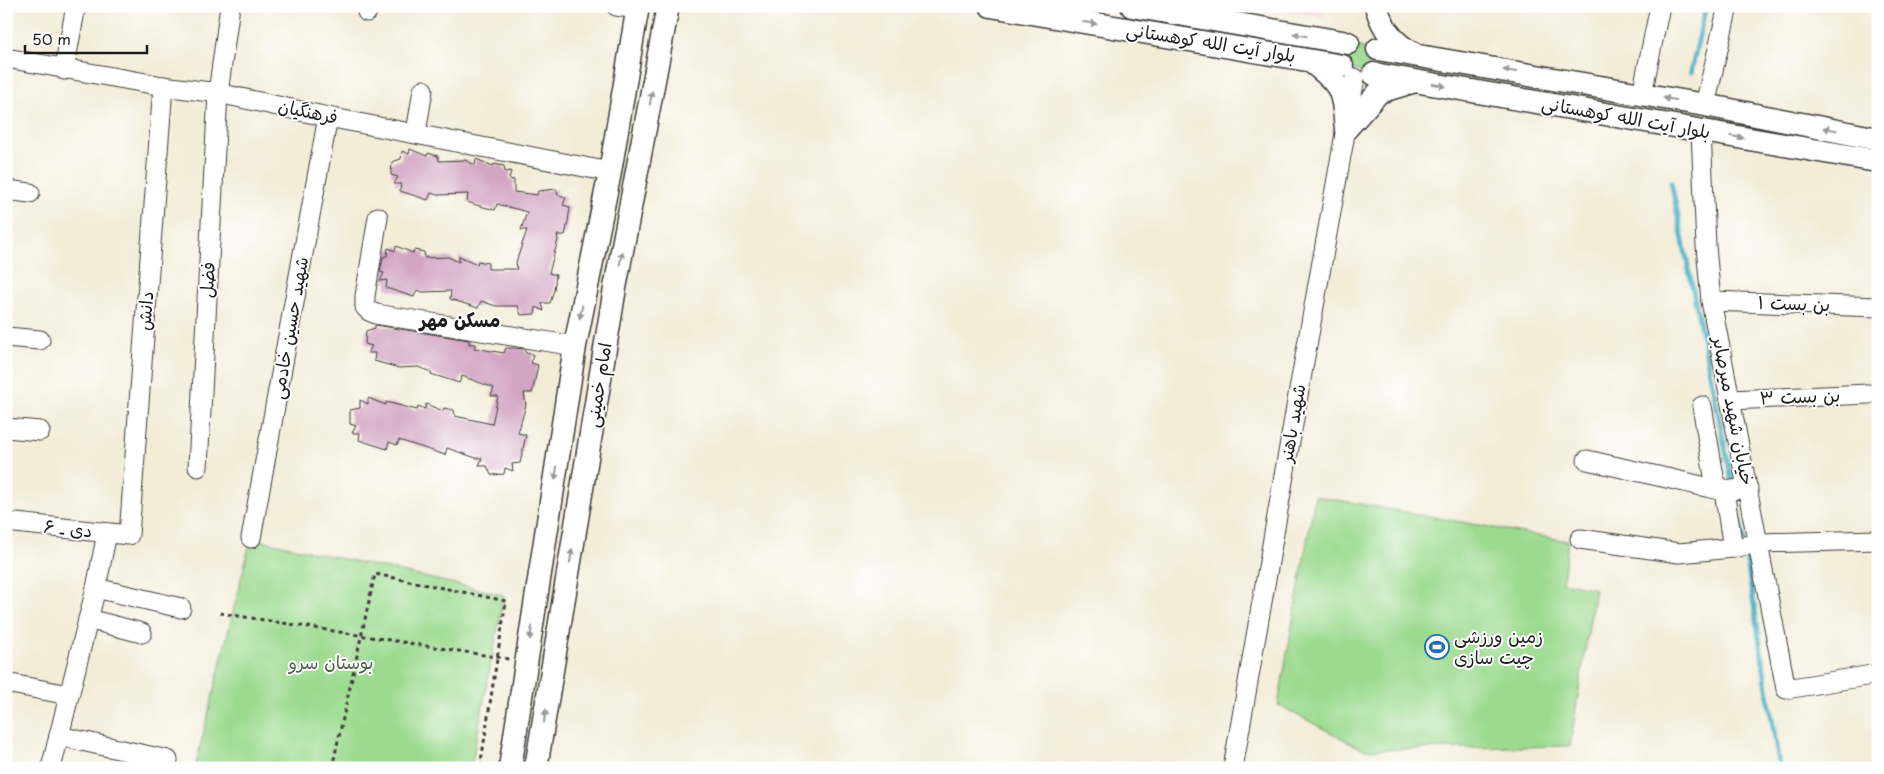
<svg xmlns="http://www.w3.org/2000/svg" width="1884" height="774" font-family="'Playpen Sans','Playpen Sans Arabic',sans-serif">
<rect width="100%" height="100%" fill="#fff"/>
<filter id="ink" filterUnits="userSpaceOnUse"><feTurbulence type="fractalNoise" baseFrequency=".02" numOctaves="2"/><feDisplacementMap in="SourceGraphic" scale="10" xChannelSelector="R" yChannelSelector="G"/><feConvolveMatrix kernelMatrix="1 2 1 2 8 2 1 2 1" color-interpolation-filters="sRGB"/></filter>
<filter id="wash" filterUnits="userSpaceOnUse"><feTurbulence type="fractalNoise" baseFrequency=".0096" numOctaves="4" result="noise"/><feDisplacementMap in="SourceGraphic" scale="20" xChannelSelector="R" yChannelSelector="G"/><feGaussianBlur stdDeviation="1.12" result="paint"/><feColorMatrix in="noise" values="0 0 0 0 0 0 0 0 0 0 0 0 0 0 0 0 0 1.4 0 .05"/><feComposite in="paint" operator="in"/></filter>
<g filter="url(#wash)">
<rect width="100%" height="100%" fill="#f3ecd7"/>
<polygon fill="#f6cfd9" points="1261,6 1336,6 1324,12 1323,17"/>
<g fill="#9cda8f" stroke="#5c7b56">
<circle cx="1359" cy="59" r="12"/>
<polygon points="1315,496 1568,541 1563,582 1595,589 1570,746 1364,750 1278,705"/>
<polygon points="251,538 504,595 471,768 195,768"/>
</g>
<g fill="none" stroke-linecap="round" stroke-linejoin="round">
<g stroke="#43aec2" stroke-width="5">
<polyline points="1691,72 1706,6"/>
<polyline points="1671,182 1744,541"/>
<polyline points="1745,549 1779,764"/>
</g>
</g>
<g id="blocks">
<g fill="#d2a5c3">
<polygon points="410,149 427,156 428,153 438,156 439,161 465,160 475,165 476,159 493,166 494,164 504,166 505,172 511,171 509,179 514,180 514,192 537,195 538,191 556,189 558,195 566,197 563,205 570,207 568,222 565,235 557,235 558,240 549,273 556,275 554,290 550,303 542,303 544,311 536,307 535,314 521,315 518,306 496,306 481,301 478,308 450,299 451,291 423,292 417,290 414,297 386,288 387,280 380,281 384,273 380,272 383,257 387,256 388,248 395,251 396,246 413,253 414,250 424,252 425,258 448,257 459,262 459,256 477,264 478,261 488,263 488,269 517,269 516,262 527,230 521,230 527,212 497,204 495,210 480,206 467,202 468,194 437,195 431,193 428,200 400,191 401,184 394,184 398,177 391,175 392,162 401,159 402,151 409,154"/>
<polygon points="375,325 469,340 469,344 476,344 474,348 504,353 506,348 514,348 524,349 526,353 533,354 531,363 538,365 535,380 532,393 524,393 526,405 518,433 526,435 520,463 512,464 513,471 505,468 504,474 491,475 487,466 479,466 482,458 476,458 447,448 445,455 399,440 397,445 389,442 387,449 359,440 360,433 352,433 356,426 350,424 350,410 360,408 360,400 368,404 368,398 386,405 386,402 417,410 418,406 425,409 426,404 443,411 444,408 454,410 455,416 492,424 498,396 491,396 494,388 462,376 459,383 431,374 431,372 418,367 399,368 374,361 375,353 368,353 372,346 365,344 366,331 375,328"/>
</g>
</g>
</g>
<g filter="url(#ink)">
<use href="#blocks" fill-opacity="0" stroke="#3c3b38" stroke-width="1"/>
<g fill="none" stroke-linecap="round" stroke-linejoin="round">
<defs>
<g id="minor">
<polyline points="616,6 638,9"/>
<polyline points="367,12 368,6"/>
<polyline points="6,58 163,86 218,93 328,117 610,172"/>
<polyline points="64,70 76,6"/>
<polyline points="1642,94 1660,6"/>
<polyline points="1705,105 1728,6"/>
<polyline points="1701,131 1706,246 1711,301 1786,689 1878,674"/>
<polyline points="416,133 423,90"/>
<polyline points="6,190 30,193"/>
<polyline points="378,217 365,296 365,307 369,311 376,314 575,346"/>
<polyline points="1711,301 1878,307"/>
<polyline points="6,337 40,340"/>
<polyline points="1730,400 1869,394"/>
<polyline points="1702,406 1715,482 1724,491 1733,548"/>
<polyline points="6,428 40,431"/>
<polyline points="1587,460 1724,491 1748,488"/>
<polyline points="198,467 218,93 230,6"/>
<polyline points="6,522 129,535 163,86"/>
<polyline points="251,538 328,117"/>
<polyline points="1580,539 1679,553 1733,548 1759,543 1878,540"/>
<polyline points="96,588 181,608"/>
<polyline points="88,619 142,633"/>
<polyline points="6,683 69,695"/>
<polyline points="59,736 168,760"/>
<polyline points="51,768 96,588 107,533"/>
<polyline points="1233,768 1299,390 1355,78"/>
</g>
<g id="major">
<polyline points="991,6 1342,66"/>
<polyline points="1132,6 1348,43"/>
<path d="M 1376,6 C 1382,27 1393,44 1413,53"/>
<polyline points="1378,49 1705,105 1878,139"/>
<path d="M 1310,61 C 1343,86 1342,89 1346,129 L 1379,92 L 1412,82"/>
<polyline points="1374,74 1871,160 1878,160"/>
<polyline points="510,768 575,346 610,172 638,6"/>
<polyline points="536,768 615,288 668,6"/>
</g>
</defs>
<use href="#minor" stroke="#3c3b38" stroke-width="21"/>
<use href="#major" stroke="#3c3b38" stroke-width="25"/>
<g stroke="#3c3b38" stroke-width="3" stroke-dasharray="4 4" stroke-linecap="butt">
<polyline points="220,613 509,659"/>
<polyline points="332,768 375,574 506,601 480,768"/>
</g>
<use href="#minor" stroke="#fff" stroke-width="19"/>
<use href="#major" stroke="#fff" stroke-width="22"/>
</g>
<defs><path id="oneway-solid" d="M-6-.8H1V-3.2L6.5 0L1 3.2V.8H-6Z" transform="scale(1.25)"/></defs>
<g fill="#999">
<use href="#oneway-solid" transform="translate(1090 23) rotate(9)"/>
<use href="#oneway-solid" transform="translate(1300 35) rotate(-170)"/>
<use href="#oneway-solid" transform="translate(1510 71) rotate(-170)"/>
<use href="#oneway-solid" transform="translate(1439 85) rotate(10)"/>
<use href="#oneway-solid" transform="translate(651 98) rotate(-79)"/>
<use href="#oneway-solid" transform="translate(1670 99) rotate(-170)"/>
<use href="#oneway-solid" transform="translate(1830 129) rotate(-169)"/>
<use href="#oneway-solid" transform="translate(1737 137) rotate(10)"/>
<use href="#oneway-solid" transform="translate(621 258) rotate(-79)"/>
<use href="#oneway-solid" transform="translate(581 312) rotate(101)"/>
<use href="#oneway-solid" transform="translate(556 473) rotate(99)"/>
<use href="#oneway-solid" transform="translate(571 556) rotate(-81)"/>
<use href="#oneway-solid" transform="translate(531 633) rotate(99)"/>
<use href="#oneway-solid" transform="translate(545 716) rotate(-81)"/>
</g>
</g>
<defs>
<symbol id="stadium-ring" viewBox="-11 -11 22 22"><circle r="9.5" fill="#fff" stroke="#1f6fb2" stroke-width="1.5"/><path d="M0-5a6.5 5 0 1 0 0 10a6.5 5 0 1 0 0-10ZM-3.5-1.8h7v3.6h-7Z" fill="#1f6fb2"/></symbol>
</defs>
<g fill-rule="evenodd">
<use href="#stadium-ring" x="1423" y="633" width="28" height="28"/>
</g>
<g text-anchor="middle" stroke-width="4" stroke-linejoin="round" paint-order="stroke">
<g font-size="18" fill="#1c1c1c" stroke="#fff">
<text transform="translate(1211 43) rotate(9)" y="6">بلوار آیت الله کوهستانی</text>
<text transform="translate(308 112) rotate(12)" y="6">فرهنگیان</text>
<text transform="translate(1626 118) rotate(10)" y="6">بلوار آیت الله کوهستانی</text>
<text transform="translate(208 280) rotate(-87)" y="6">فضل</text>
<text transform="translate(1794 304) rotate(2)" y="6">بن بست ۱</text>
<text transform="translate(146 311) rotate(-86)" y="6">دانش</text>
<text transform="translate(290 328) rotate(-80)" y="6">شهید حسین خادمی</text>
<text transform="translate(599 385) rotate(-81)" y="6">امام خمینی</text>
<text transform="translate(1800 397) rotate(-2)" y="6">بن بست ۳</text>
<text transform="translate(1733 411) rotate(79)" y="6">خیابان شهید میرصابر</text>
<text transform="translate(1293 423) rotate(-80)" y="6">شهید باهنر</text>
<text transform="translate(68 529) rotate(6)" y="6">دی ـ ۶</text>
</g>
<g font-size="18" fill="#1c1c1c" stroke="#fff" text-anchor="start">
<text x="1454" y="643">زمین ورزشی<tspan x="1454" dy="21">چیت سازی</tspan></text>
</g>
<g font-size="18" fill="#495e44" stroke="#fff">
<text x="331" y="669">بوستان سرو</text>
</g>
<g font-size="19" font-weight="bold" fill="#1c1c1c" stroke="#fff">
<text x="460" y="327">مسکن مهر</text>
</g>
</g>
<rect width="1884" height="774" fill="none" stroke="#fff" stroke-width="25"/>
<path d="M25 45v8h122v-8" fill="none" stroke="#1c1c1c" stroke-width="2.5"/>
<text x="32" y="45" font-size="15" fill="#1c1c1c" stroke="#ffffff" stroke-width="4" paint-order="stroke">50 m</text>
</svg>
